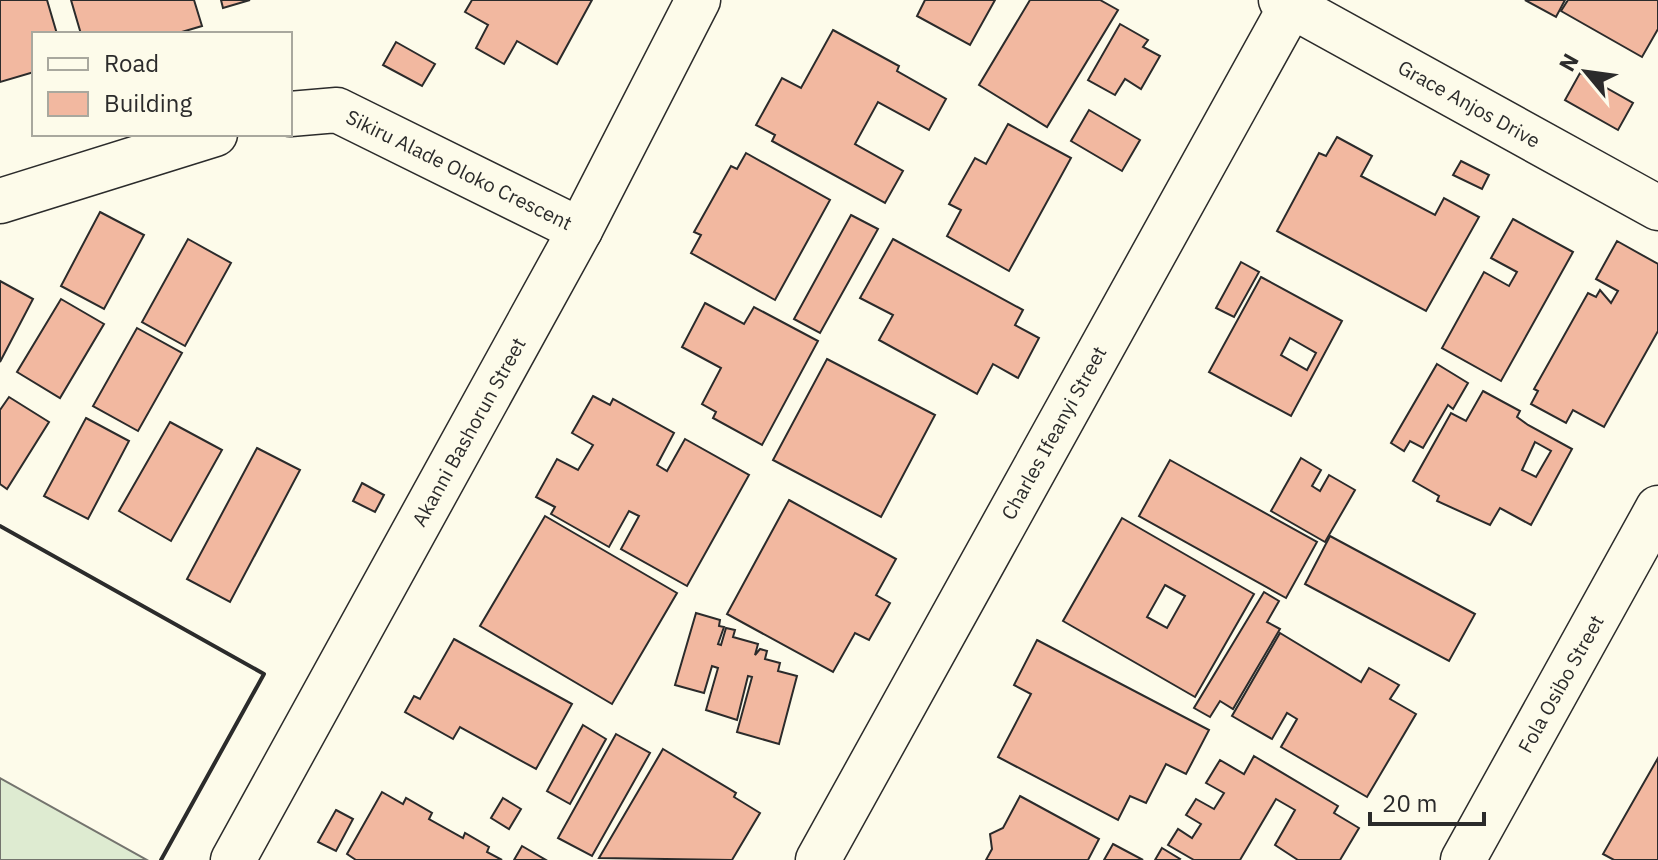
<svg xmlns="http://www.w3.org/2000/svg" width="1658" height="860" font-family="'IBM Plex Sans',sans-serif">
<rect width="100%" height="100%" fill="#fdfbea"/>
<polygon fill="#deebd1" stroke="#74746e" stroke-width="2" points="0,778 147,860 0,860"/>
<g fill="#f2b8a0" stroke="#2b2b2b" stroke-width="2" fill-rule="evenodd">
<polygon points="0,0 47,0 57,34 34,34 34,72 0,82"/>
<polygon points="71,0 194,0 202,26 175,34 81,34"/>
<polygon points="221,0 250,0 223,8"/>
<polygon points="472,0 592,0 557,64 517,41 504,64 476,48 488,25 465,12"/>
<polygon points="925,0 995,0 970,45 917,16"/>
<polygon points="1030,0 1100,0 1118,10 1047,127 979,85"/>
<polygon points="1525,0 1565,0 1556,17"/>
<polygon points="1568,0 1658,0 1658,29 1642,57 1561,11"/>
<polygon points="1120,24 1148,40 1143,47 1160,56 1141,89 1125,79 1115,95 1088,80"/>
<polygon points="833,30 899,66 897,71 946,99 929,130 878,102 855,144 903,171 885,203 772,141 775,135 756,125 782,78 801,88"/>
<polygon points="396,42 435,64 422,86 383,65"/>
<polygon points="1580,73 1633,103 1618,130 1565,100"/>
<polygon points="1089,110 1140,140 1122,171 1071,141"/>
<polygon points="1008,124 1071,158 1009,271 947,236 961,210 949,204 975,158 986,164"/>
<polygon points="1337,137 1372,156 1361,176 1435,215 1444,198 1479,217 1426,311 1277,231 1319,153 1326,156"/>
<polygon points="746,153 830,200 775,300 691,253 701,235 694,232 731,166 737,169"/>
<polygon points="1461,161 1489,175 1482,189 1453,175"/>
<polygon points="100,212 144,235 104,309 61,286"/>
<polygon points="851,215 878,229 820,333 794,319"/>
<polygon points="1513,219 1573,252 1501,381 1442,348 1484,272 1509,286 1517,272 1491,258"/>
<polygon points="188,239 231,263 185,346 142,322"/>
<polygon points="893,239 1023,310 1015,325 1039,338 1018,378 993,364 977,394 879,340 893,315 860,298"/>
<polygon points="1617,241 1658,264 1658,331 1604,427 1573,410 1566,423 1531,404 1538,391 1534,389 1588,293 1596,297 1600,290 1611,303 1618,291 1596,279"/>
<polygon points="1241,262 1259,272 1234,317 1216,308"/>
<path d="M 1261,277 L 1342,321 L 1291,416 L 1209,372 ZM 1290,338 L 1316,353 L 1307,370 L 1281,355 Z"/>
<polygon points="0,281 33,299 0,362"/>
<polygon points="61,299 104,324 60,398 17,372"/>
<polygon points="705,303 744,324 754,307 818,341 762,445 713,418 716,412 702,404 721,368 682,347"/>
<polygon points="137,328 182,353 138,431 93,406"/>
<polygon points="827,359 935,415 881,517 773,460"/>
<polygon points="1437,364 1468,383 1453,409 1448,405 1423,448 1410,441 1404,451 1391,443"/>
<path d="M 1483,391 L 1520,411 L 1517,417 L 1528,425 L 1572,449 L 1531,525 L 1500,508 L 1490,525 L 1437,501 L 1439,496 L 1413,481 L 1451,413 L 1466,421 ZM 1535,442 L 1551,451 L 1536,477 L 1522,470 Z"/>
<polygon points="593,396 610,405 613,399 674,433 657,465 667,471 685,439 749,475 687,586 621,549 639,516 629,511 609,547 551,514 555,507 536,497 557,459 578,470 593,445 572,433"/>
<polygon points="9,397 49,422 7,489 0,484 0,410"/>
<polygon points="86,418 129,441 88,519 44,496"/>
<polygon points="170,422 222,450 171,541 119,511"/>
<polygon points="257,448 300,470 230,602 187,579"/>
<polygon points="1301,458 1321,470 1312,486 1320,491 1329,475 1355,490 1325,542 1271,511"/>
<polygon points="1170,460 1317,542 1286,598 1139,516"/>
<polygon points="362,483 384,495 375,512 353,501"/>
<polygon points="789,500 896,559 876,595 890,603 869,640 855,633 833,672 727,614"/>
<polygon points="545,516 677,593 612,704 480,626"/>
<path d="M 1122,518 L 1254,594 L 1195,697 L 1063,621 ZM 1165,585 L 1185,596 L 1167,628 L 1147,617 Z"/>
<polygon points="1330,536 1475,614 1449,661 1305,584"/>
<polygon points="1264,592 1279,601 1267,622 1280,629 1233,709 1220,701 1210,717 1194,708"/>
<polygon points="696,613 720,620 719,626 724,627 718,644 721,645 726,628 735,630 733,637 758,644 755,655 760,649 767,651 765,659 780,663 778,671 797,676 779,744 737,732 752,677 748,676 737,720 706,710 718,668 712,666 704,693 675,685"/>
<polygon points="1280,633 1361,682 1369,668 1399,685 1390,699 1416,714 1367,797 1281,747 1297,719 1287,713 1272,739 1232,716"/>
<polygon points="454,639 572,704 536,769 460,727 453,739 405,712 414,696 420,699"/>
<polygon points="1037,640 1209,730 1186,774 1166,764 1146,803 1130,796 1118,820 998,757 1031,694 1014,685"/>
<polygon points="583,725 606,739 570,804 547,791"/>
<polygon points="616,734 650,753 592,856 558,838"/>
<polygon points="663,749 736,793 734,797 760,813 732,860 599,858"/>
<polygon points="1254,756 1338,806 1334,813 1359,828 1340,860 1298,860 1275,845 1295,810 1276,799 1240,860 1194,860 1168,845 1178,829 1192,838 1201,824 1186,815 1196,799 1214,809 1224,793 1206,783 1220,760 1244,774"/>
<polygon points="1658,758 1658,860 1614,860 1603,854"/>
<polygon points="382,792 403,804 406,798 432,813 429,819 463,838 465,833 489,847 487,852 502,860 356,860 347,854"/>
<polygon points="1020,796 1099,839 1088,860 986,860 992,849 990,834 1003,828"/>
<polygon points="503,798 521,809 509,829 491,818"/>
<polygon points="336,810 353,819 336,851 318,842"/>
<polygon points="1113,844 1143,860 1104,860"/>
<polygon points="522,846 546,860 514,860"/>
<polygon points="1162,848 1180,859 1179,860 1155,860"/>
</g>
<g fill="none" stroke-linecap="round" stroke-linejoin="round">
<defs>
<g id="minor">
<polyline points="1281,0 1658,208"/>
<polyline points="290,114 337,110 580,230"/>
<polyline points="0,201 215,134"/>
<polyline points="233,860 580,230 698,0"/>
<polyline points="818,860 1291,6"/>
<polyline points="1463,860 1658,508"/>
</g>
</defs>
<use href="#minor" stroke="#2b2b2b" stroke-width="47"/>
<use href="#minor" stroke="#fdfbea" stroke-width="44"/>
<polyline stroke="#2b2b2b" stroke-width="4" points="0,526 264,674 161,860"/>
</g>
<g text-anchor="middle" stroke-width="6" stroke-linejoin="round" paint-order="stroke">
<g font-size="20" fill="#2b2b2b" stroke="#fdfbea">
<text transform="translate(1469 104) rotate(29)" y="7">Grace Anjos Drive</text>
<text transform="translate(459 170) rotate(26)" y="7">Sikiru Alade Oloko Crescent</text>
<text transform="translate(469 432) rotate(-61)" y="7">Akanni Bashorun Street</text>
<text transform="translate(1054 433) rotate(-61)" y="7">Charles Ifeanyi Street</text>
<text transform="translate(1561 684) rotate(-61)" y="7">Fola Osibo Street</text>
</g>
</g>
<rect x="32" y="32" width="260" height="104" fill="#fdfbea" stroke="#a9a89e" stroke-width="2"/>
<rect x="48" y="58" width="40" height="12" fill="#fdfbea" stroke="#a9a89e" stroke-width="2"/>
<text x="104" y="72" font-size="24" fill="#2b2b2b">Road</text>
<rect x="48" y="92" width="40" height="24" fill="#f2b8a0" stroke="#a9a89e" stroke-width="2"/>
<text x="104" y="112" font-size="24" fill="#2b2b2b">Building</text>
<g transform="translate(1586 72) rotate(299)" stroke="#fdfbea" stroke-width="6" paint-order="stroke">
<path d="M0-6L14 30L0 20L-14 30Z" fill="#2b2b2b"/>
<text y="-12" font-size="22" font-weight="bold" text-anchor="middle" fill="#2b2b2b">N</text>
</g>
<path d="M1370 812v12h114v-12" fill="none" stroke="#2b2b2b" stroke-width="4"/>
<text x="1382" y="812" font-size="24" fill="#2b2b2b" stroke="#fdfbea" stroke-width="6" paint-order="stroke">20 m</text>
</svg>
